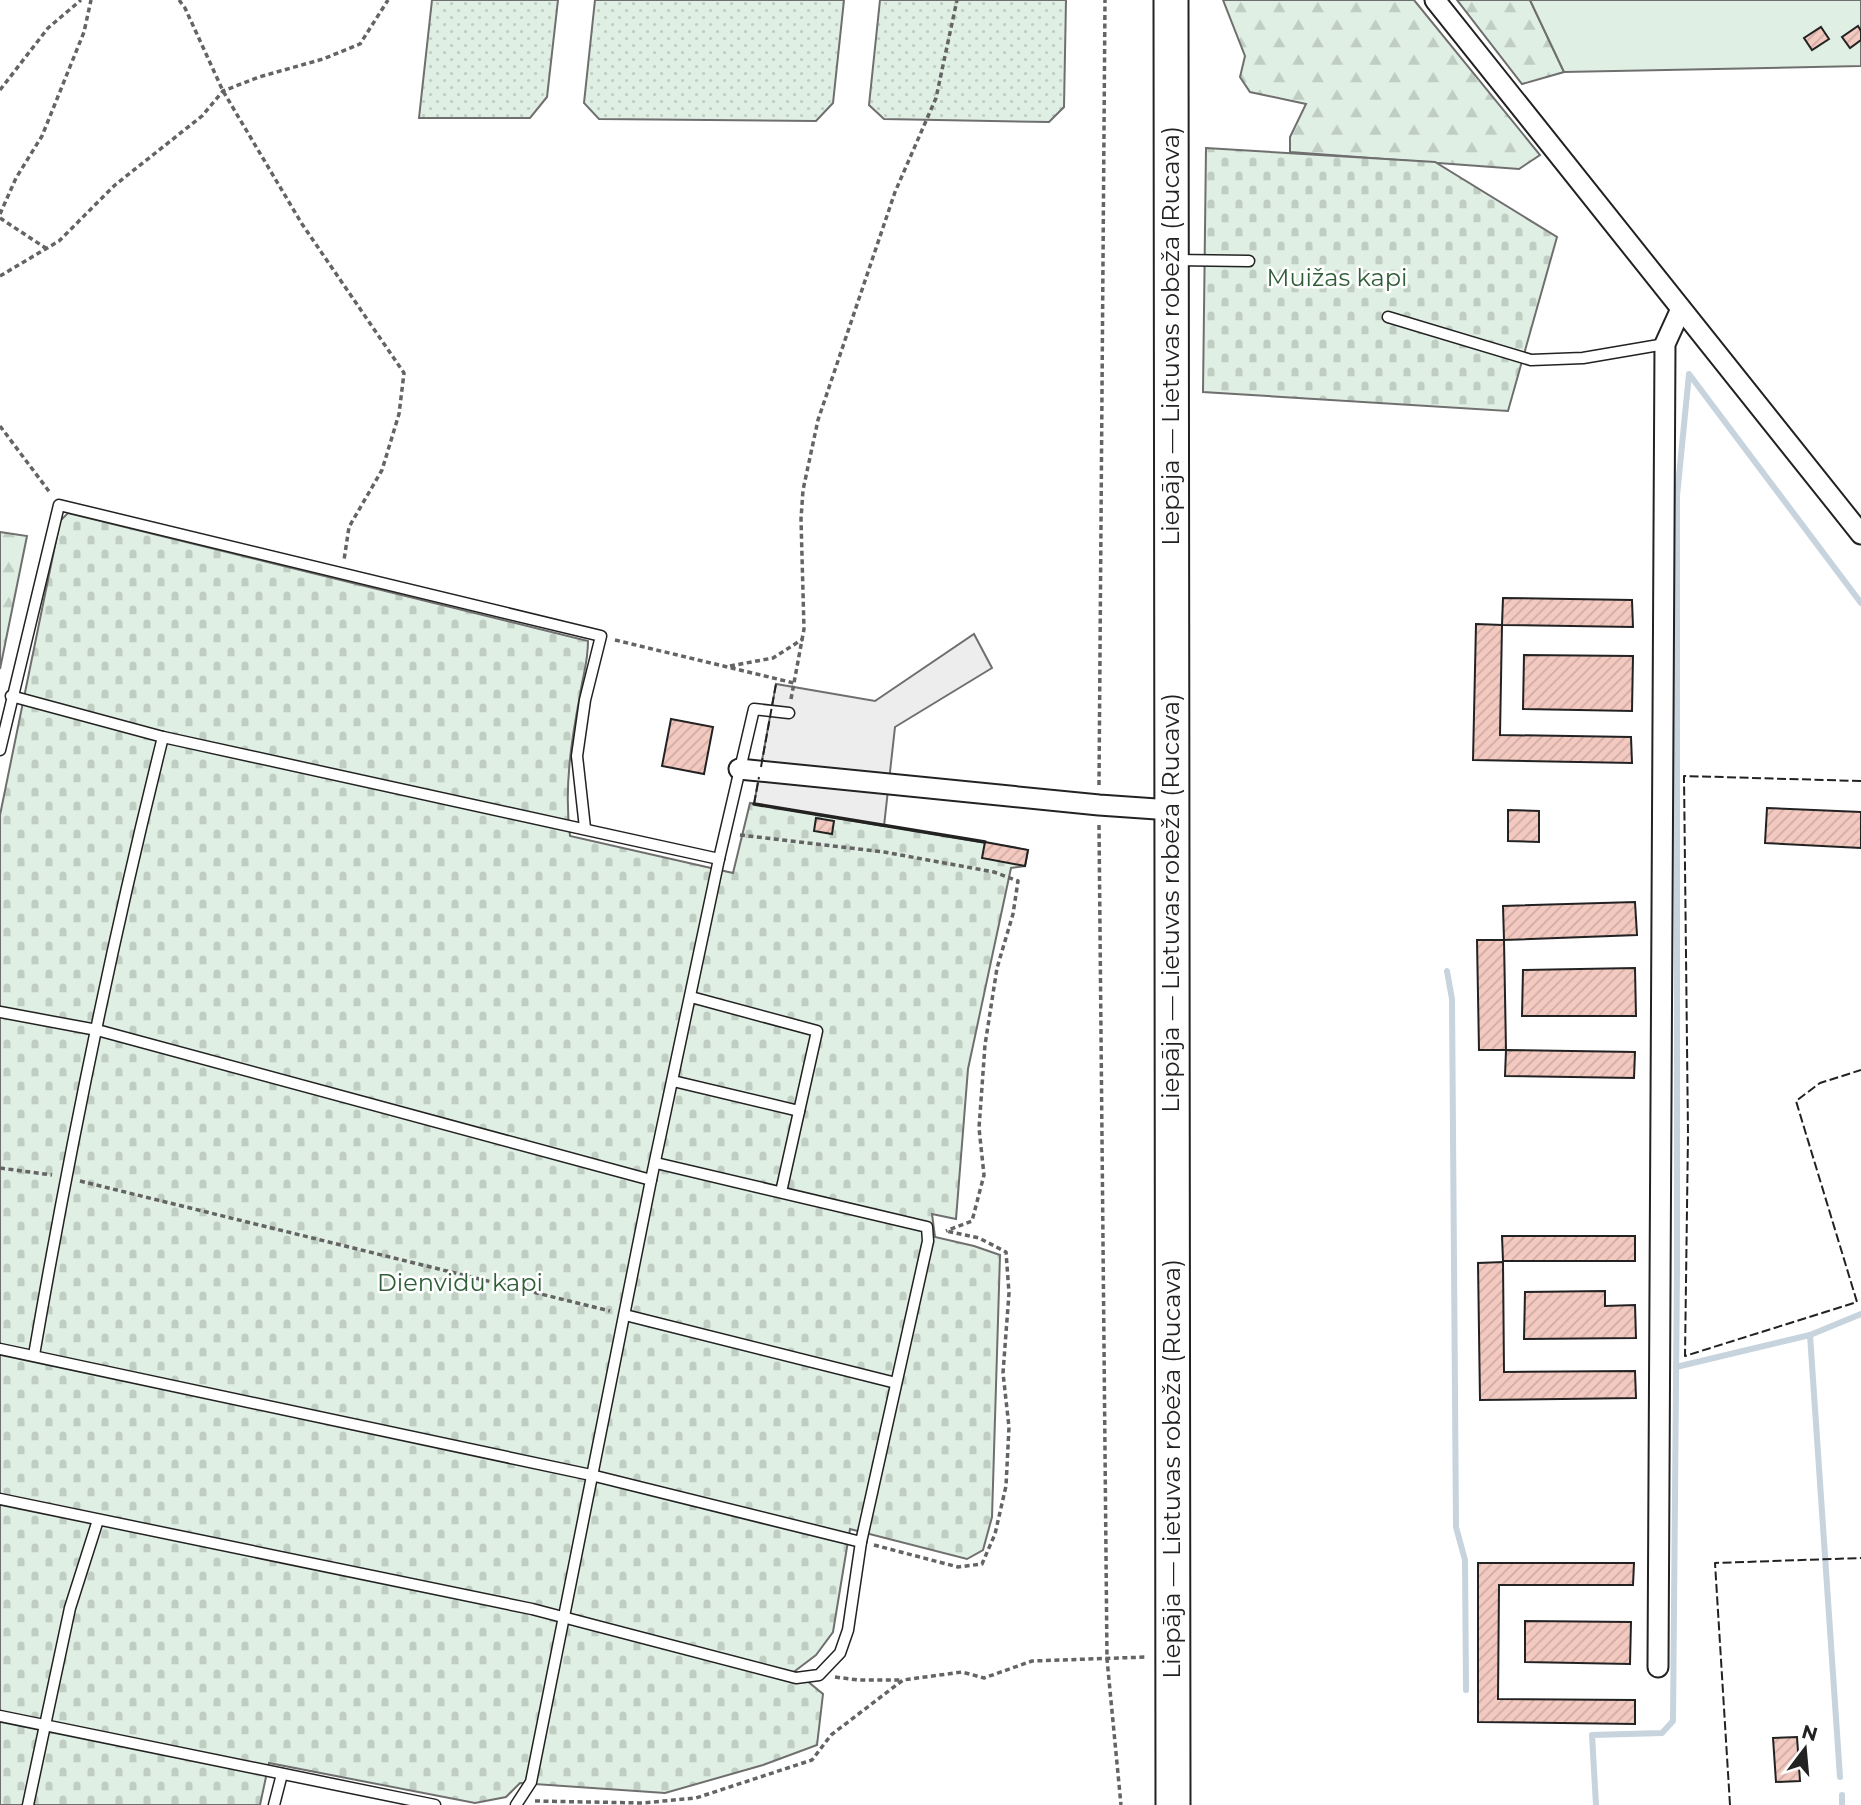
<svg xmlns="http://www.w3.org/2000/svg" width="1861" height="1805" font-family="Montserrat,sans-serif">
<defs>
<pattern id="grass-dots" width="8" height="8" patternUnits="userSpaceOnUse" patternTransform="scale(1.75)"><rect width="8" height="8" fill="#e0efe3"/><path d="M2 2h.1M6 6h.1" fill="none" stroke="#c0cdc2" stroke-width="1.8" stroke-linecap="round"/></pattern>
<pattern id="forest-firs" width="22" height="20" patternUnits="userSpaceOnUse" patternTransform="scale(1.75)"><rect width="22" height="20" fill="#e0efe3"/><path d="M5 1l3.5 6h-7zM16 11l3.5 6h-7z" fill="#c0cdc2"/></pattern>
<pattern id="cemetery-stones" width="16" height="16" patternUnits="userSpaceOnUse" patternTransform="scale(1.75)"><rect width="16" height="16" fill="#e0efe3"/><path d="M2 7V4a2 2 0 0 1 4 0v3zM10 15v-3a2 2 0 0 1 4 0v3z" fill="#c0cdc2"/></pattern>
<pattern id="building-hatch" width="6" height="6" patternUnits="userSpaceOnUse" patternTransform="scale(1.75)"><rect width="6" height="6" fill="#f3c9c0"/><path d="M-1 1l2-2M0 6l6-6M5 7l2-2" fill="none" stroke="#d0aca5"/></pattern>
</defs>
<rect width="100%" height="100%" fill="#fff"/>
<g fill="url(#grass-dots)" stroke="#6f6f6f" stroke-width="2">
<polygon points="432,0 558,0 547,97 530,118 419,118"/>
<polygon points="595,0 844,0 833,103 816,121 599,119 584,103"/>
<polygon points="880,0 1066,0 1064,107 1049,122 884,119 869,105"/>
</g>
<g fill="url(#forest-firs)" stroke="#6f6f6f" stroke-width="2">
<polygon points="1223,0 1414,0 1540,155 1519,169 1290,152 1290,137 1306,104 1250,92 1240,77 1245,56"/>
<polygon points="1457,0 1530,0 1564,72 1522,84"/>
<polygon points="0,532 27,536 0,669"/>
</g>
<g fill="url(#cemetery-stones)" stroke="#6f6f6f" stroke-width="2">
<polygon points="1206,148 1435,162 1557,237 1508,411 1203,392"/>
<path d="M 68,513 L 588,641 C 588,663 583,674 580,695 C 571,742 564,789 570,836 L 733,873 L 750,803 L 1028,850 L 1025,866 L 1011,868 L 968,1069 L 956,1219 L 932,1214 L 935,1237 L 974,1246 L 1000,1255 L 992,1517 L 983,1550 L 967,1559 L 850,1529 L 833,1632 L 816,1655 L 795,1671 L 823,1694 L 817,1745 L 763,1765 L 665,1793 L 520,1783 L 506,1797 L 475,1803 L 269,1763 L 260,1805 L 0,1805 L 0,815 L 60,521 Z"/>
</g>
<polygon fill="#e0efe3" stroke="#6f6f6f" stroke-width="2" points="1530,0 1861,0 1861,66 1564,72"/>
<polygon fill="#ededed" stroke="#6f6f6f" stroke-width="2" points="974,634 992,668 895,727 884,826 754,804 776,684 875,701"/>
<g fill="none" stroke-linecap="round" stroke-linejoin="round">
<g stroke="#c7d3dd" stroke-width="6">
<polyline points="1447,971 1452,999 1456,1527 1465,1560 1466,1690"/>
<polyline points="1810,1335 1840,1777"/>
<polyline points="1676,1367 1810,1335 1861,1314"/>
<polyline points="1842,1795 1842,1805"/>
<polyline points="1596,1805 1592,1735 1662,1733 1673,1721 1677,1269 1677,496 1689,374 1861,603"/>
</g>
</g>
<g fill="url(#building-hatch)" stroke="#222" stroke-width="2">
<polygon points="1858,26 1861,31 1861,40 1850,48 1842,37"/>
<polygon points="1821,27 1829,39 1812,50 1804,38"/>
<polygon points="1503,598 1632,600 1633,627 1502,625"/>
<polygon points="1476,624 1502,625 1500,735 1631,737 1632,763 1473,760"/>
<polygon points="1524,655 1633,656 1632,711 1523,709"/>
<polygon points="671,719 713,727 704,774 662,766"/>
<polygon points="1767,808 1861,812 1861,848 1765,843"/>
<polygon points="1508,810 1539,811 1539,842 1508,841"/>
<polygon points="816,818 834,821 832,834 814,831"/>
<polygon points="985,842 1028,850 1025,866 982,858"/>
<polygon points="1635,902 1637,935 1504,940 1503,906"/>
<polygon points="1477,940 1504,940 1506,1050 1479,1050"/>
<polygon points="1635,968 1636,1016 1522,1016 1523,970"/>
<polygon points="1506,1050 1635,1052 1634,1078 1505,1076"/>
<polygon points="1502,1236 1635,1236 1635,1261 1503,1261"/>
<polygon points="1503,1262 1504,1372 1635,1371 1636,1398 1480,1400 1478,1263"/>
<polygon points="1605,1291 1605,1306 1635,1305 1636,1338 1524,1339 1525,1292"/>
<polygon points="1478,1563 1634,1563 1633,1585 1499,1585 1498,1699 1635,1700 1635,1724 1478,1722"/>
<polygon points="1525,1621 1631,1622 1630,1664 1525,1662"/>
<polygon points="1797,1737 1800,1781 1776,1782 1773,1738"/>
</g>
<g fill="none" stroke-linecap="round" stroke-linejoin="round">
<defs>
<g id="lane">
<polyline points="1175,260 1249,261"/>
<polyline points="1388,317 1531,360 1583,358 1665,344"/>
<polyline points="11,696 163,737 719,859"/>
<polyline points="0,750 59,505 601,636 585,700 577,756 585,828"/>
<polyline points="691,997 817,1031 781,1192"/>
<polyline points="0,1012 97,1030 651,1180"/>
<polyline points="673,1081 799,1111"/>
<polyline points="625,1315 896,1383"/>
<polyline points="0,1349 591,1475 861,1542"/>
<path d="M 34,1355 C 70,1147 112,941 163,737"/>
<polyline points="0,1499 532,1609 796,1678 819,1675 840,1653 848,1630 861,1542 928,1241 927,1227 656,1163"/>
<polyline points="0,1716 435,1805"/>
<polyline points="28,1805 70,1608 98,1520"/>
<polyline points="274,1805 282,1774"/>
<polyline points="516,1805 531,1782 651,1180 719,859 754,709 789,713"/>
</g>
<g id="street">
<polyline points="1435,0 1861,534"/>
<polyline points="739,769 1099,805 1171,810"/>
<polyline points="1658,1667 1665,344 1681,309"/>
</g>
<polyline id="highway" points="1171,0 1173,1805"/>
</defs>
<use href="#lane" stroke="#222" stroke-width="13"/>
<use href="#street" stroke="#222" stroke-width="23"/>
<use href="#highway" stroke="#222" stroke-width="37"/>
<g stroke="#646464" stroke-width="3.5" stroke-dasharray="5 3.5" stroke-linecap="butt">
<polyline points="179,0 185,8 223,91 302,224 404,373 399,414 382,470 349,527 344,560"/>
<polyline points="0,90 48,28 81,0"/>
<polyline points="0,214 16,178 42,136 84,32 91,0"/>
<polyline points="0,218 47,249"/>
<polyline points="0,276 59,241 115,185 202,116 223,91 259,77 323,59 360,44 388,0"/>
<polyline points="0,426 51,494"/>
<polyline points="615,640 794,683"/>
<polyline points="730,666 773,658 803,639"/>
<polyline points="791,699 804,629 801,519 803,490 818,420 895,192 936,98 957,0"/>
<polyline points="1099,785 1105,0"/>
<polyline points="1099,825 1107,1659 1121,1805"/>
<polyline points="740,835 884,852 994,872 1018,881 1013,914 997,968 985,1045 979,1128 984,1175 972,1221 946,1231"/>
<polyline points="0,1168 52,1175"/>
<polyline points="80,1181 610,1311"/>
<polyline points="874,1545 958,1567 982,1564 995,1534 1006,1486 1009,1427 1003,1373 1009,1293 1006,1252 979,1238 946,1231"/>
<polyline points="835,1677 858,1680 901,1680"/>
<polyline points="535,1801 642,1803 696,1798 812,1760 831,1735 903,1680 962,1672 984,1678 1032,1661 1147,1657"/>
</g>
<use href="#lane" stroke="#fff" stroke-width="10"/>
<use href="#street" stroke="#fff" stroke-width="19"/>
<use href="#highway" stroke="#fff" stroke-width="33"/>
<g stroke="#222" stroke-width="2" stroke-dasharray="9 3.5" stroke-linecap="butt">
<polyline points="761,767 776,684"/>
<polyline points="1861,781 1684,776 1688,1134 1685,1356 1857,1302 1796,1101 1820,1083 1861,1070"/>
<polyline points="754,804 759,777"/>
<polyline points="1730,1805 1715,1563 1861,1558"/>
</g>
<polyline stroke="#222" stroke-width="3.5" points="754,804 985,842"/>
</g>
<g text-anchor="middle" stroke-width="5" stroke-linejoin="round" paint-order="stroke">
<g font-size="24" fill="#2f5e38" stroke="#fff">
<text x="1337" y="286">Muižas kapi</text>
<text x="460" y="1291">Dienvidu kapi</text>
</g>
<g font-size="24" fill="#222" stroke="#fff">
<text transform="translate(1171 336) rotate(-90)" y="8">Liepāja — Lietuvas robeža (Rucava)</text>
<text transform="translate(1171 903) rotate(-90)" y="8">Liepāja — Lietuvas robeža (Rucava)</text>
<text transform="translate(1172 1469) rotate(-90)" y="8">Liepāja — Lietuvas robeža (Rucava)</text>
</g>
</g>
<g transform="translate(1805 1749) rotate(16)" stroke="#ffffff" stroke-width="5" paint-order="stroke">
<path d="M0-5L12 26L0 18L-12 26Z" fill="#222222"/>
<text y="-10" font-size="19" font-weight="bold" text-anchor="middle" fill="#222222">N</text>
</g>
</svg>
